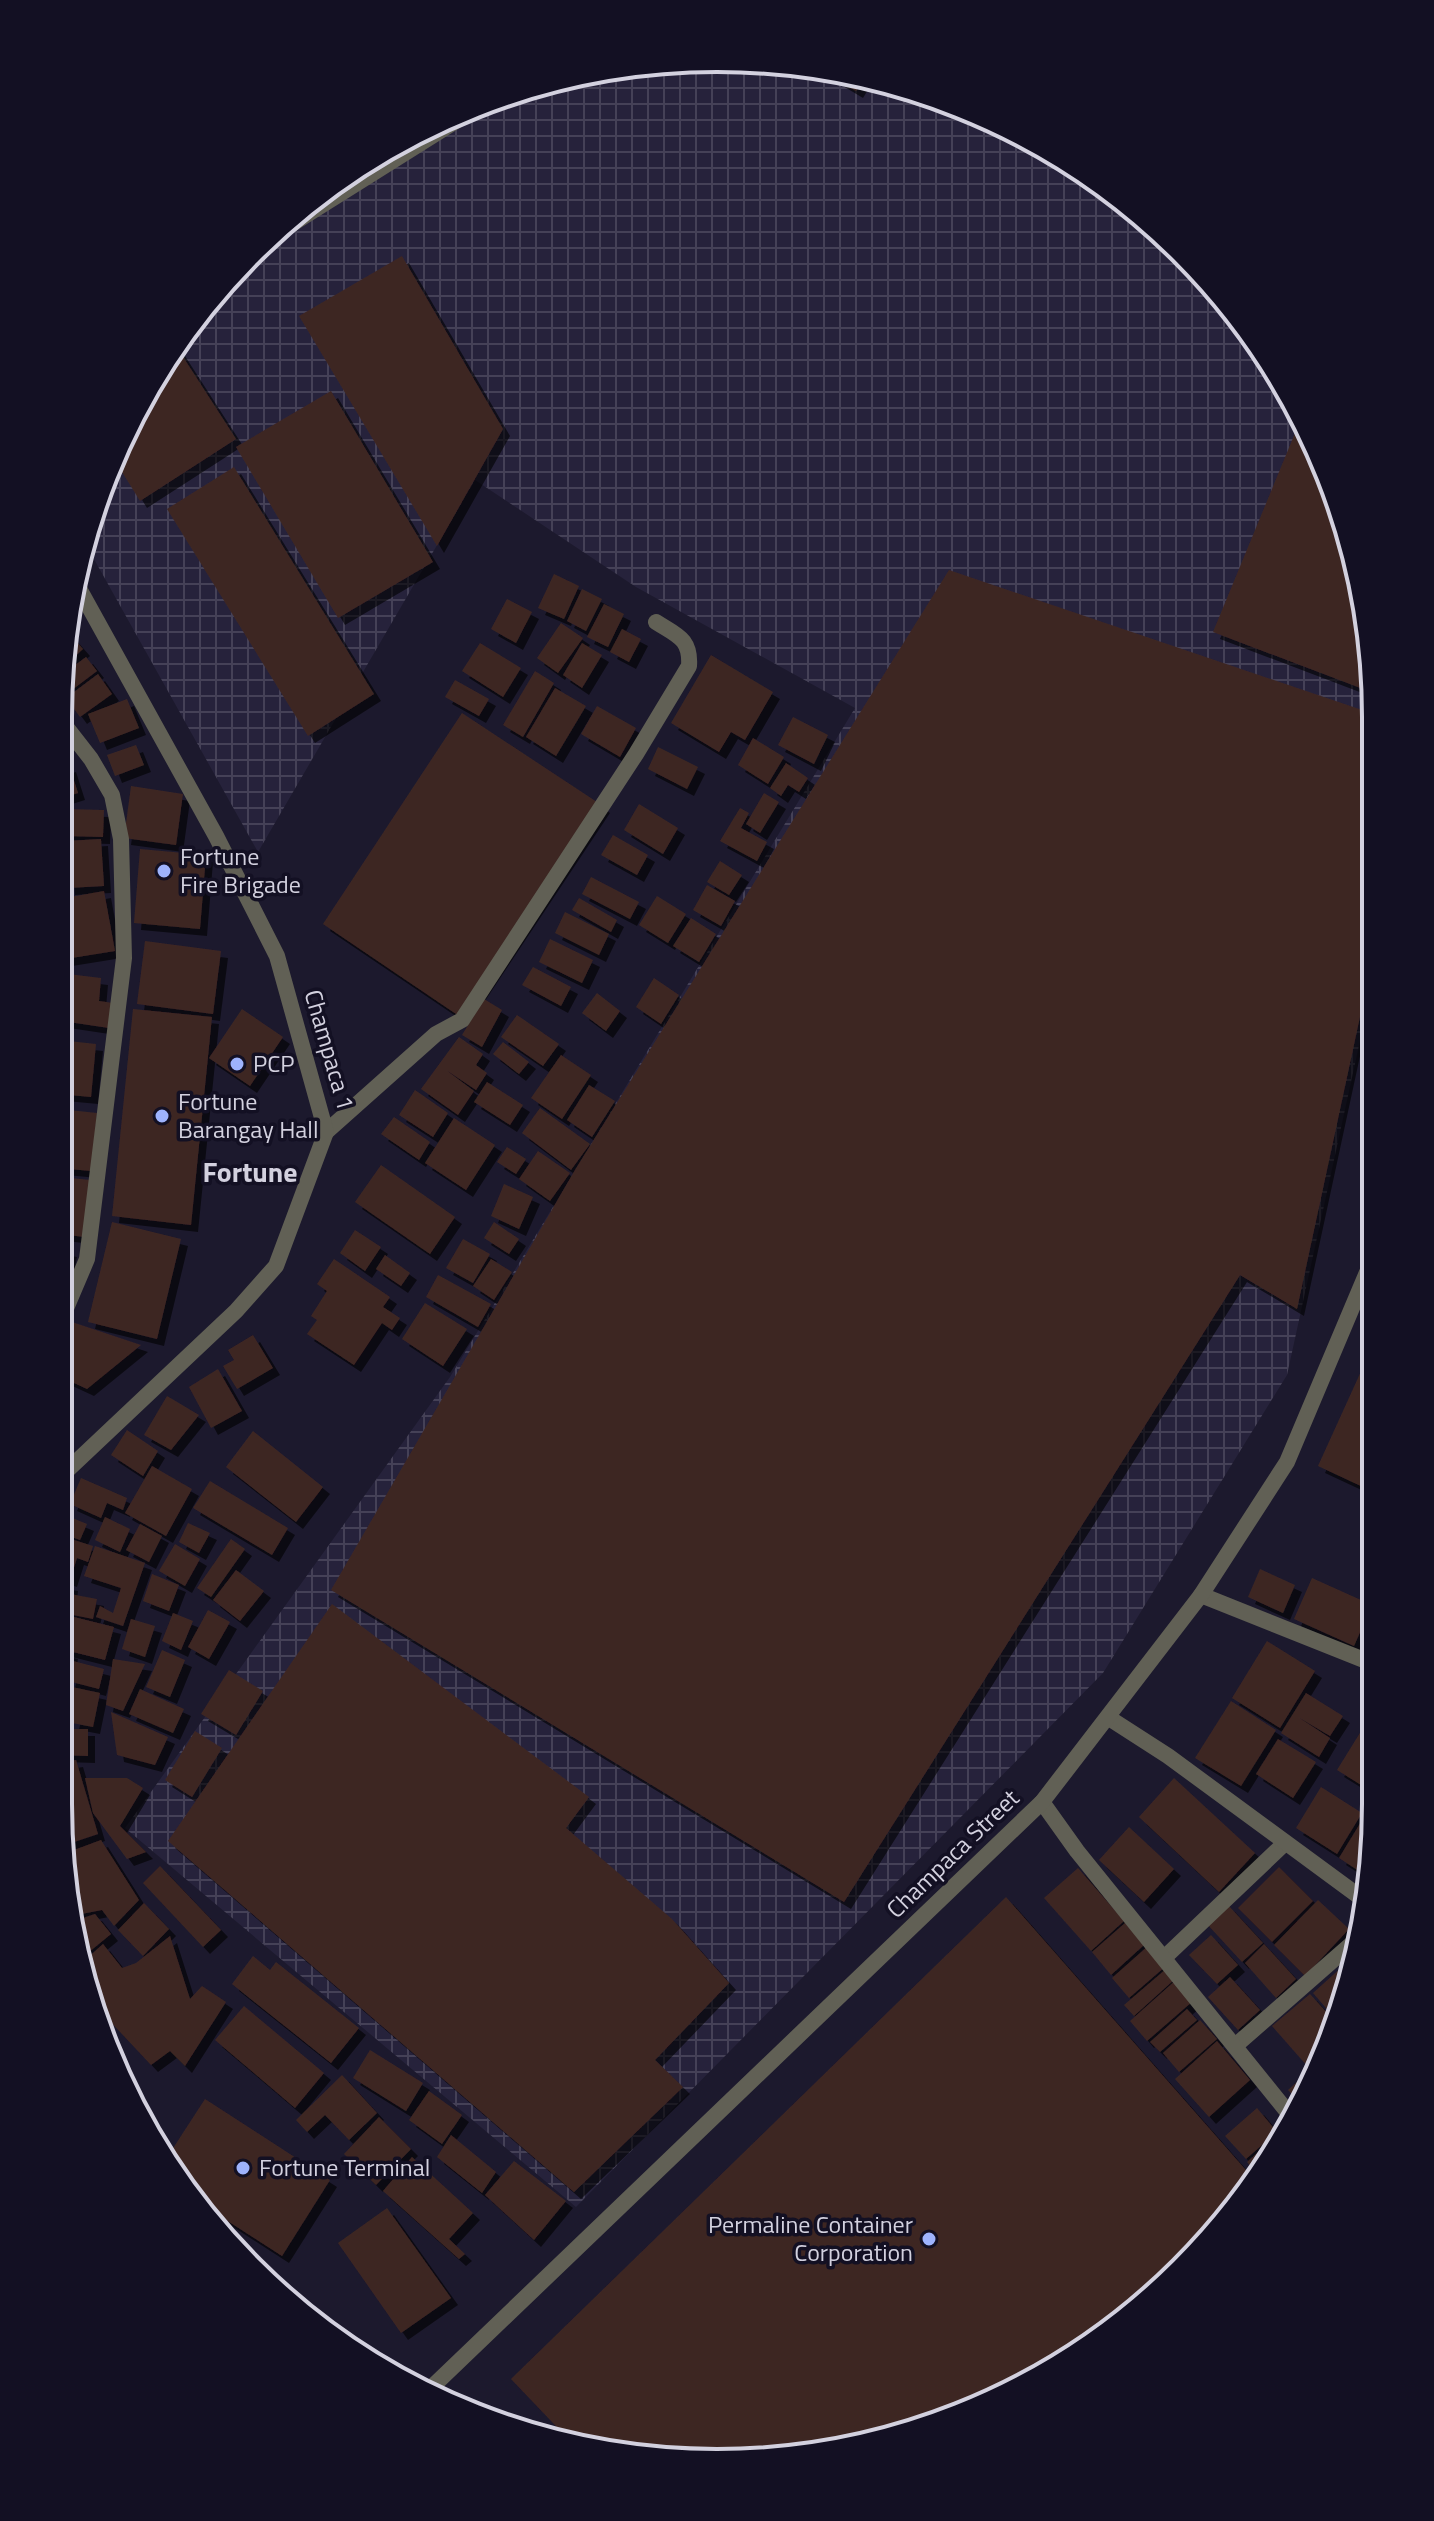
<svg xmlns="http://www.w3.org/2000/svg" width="1434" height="2521" font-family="'Titillium Web',sans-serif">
<defs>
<pattern id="industrial-grid" width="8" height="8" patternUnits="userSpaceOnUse" patternTransform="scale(2)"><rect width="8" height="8" fill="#26223b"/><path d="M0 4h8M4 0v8" fill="none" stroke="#454157"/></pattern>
<filter id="shadow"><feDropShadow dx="7" dy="7" stdDeviation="0" flood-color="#0009"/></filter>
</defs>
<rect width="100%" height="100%" fill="#1c192d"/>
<polygon fill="url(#industrial-grid)" points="674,59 803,64 929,93 1047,147 1183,251 1265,351 1341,505 1370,631 1372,986 1287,1375 1103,1673 576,2207 125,1828 450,1377 855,708 636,587 475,480 258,852 85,543 93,506 147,387 222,282 316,194 426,126 547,80"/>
<g fill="#3e2624" filter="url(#shadow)">
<polygon points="816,67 864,78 856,91"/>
<polygon points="402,256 503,429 437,546 299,316"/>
<polygon points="176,346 236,439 140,501 114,459 147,387"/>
<polygon points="331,391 433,562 338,618 236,447"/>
<polygon points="1300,421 1341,505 1370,631 1371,692 1213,632"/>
<polygon points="234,467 374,694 308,736 167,509"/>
<polygon points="949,570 1371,713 1372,961 1297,1309 1240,1275 844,1902 331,1590 575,1170"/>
<polygon points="554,574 579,586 564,619 538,608"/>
<polygon points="582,589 602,599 586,631 567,621"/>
<polygon points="507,599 532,612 516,643 491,629"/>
<polygon points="604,604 624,614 608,647 587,637"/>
<polygon points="561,623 583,638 558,673 537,658"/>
<polygon points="622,629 641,639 629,662 610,652"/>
<polygon points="68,632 83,649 61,669"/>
<polygon points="480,643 521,668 503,697 462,671"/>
<polygon points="582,643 602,655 582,688 563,675"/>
<polygon points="711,655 773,692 745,740 731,732 719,752 671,723"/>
<polygon points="86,657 97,671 64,696 59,690 59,677"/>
<polygon points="535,671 554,683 523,737 503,725"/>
<polygon points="98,674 112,694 80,717 66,698"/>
<polygon points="455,680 489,699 479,716 445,697"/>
<polygon points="555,688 586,706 556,756 526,737"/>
<polygon points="127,699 139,728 100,743 88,714"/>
<polygon points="597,706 636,728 620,757 581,734"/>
<polygon points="462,713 603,806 462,1018 323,924"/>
<polygon points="793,717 828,735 814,764 778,745"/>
<polygon points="753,738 784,757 768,784 738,765"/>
<polygon points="136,745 144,765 115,776 107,755"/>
<polygon points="658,747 698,767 687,789 648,769"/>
<polygon points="786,763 808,778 799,792 788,785 781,796 770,788"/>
<polygon points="69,765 78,793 59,799 59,768"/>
<polygon points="131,786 183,794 176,845 124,838"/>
<polygon points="764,793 779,802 760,833 746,824"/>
<polygon points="639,804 678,828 663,854 624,830"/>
<polygon points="740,808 749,813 741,828 767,842 757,861 720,841"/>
<polygon points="65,809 104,810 103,837 65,836"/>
<polygon points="613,835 648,855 637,875 601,855"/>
<polygon points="101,839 104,886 68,888 65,841"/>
<polygon points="140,849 206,855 200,929 134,923"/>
<polygon points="720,861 742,875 729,895 707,882"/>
<polygon points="591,877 639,902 630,919 582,894"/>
<polygon points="707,885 735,901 721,926 693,910"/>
<polygon points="104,891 115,951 59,960 59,899"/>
<polygon points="657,896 686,914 668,943 639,925"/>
<polygon points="579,898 617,920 611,932 572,910"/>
<polygon points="565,912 609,934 599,955 555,933"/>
<polygon points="691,918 716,934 699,962 673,946"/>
<polygon points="550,939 593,960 582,983 539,962"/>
<polygon points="145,941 221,951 213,1014 137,1004"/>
<polygon points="533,967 571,987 561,1006 522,985"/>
<polygon points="68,974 101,978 99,1001 113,1003 109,1028 62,1021"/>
<polygon points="654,978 679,995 661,1024 636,1007"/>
<polygon points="597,993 620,1011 606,1031 582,1013"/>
<polygon points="484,999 502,1010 482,1047 462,1035"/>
<polygon points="133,1009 212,1017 191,1225 112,1216"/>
<polygon points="242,1009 283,1037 250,1086 209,1058"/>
<polygon points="517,1015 559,1044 543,1066 501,1037"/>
<polygon points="459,1037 483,1054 476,1065 487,1073 476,1090 446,1070 474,1091 458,1115 421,1089"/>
<polygon points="59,1040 96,1044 91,1097 59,1094"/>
<polygon points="503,1042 529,1062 519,1074 493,1054"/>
<polygon points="561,1055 591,1075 562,1119 531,1098"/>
<polygon points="487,1082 523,1105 510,1125 474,1102"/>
<polygon points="589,1085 615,1101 592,1137 567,1120"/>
<polygon points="415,1090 448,1113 433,1137 399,1115"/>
<polygon points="540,1108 590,1144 571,1170 522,1133"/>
<polygon points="59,1109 97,1113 91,1171 59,1168"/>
<polygon points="394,1117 430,1142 419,1160 381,1134"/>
<polygon points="454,1118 495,1145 466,1190 425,1163"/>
<polygon points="507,1147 526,1159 516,1174 497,1162"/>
<polygon points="538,1151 570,1173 550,1201 519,1179"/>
<polygon points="381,1165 455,1217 430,1254 355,1202"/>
<polygon points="59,1177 91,1180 85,1237 59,1234"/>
<polygon points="504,1184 533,1197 519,1229 491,1216"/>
<polygon points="112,1222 181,1239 157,1339 88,1322"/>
<polygon points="494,1222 519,1239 509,1254 484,1238"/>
<polygon points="355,1230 381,1247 365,1271 340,1253"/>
<polygon points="463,1239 490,1254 473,1283 446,1268"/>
<polygon points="59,1248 70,1250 60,1302 59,1302"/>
<polygon points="385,1255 410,1273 401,1286 376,1269"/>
<polygon points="334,1259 390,1297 383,1307 400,1318 392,1330 382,1323 354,1365 307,1334 317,1320 311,1316 327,1291 317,1284"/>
<polygon points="491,1259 512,1272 494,1300 473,1286"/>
<polygon points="438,1275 491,1304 478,1327 426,1297"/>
<polygon points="425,1303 467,1329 443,1366 402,1339"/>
<polygon points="69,1321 141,1345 87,1389 59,1376 59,1343"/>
<polygon points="253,1335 273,1368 237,1389 223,1366 234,1360 228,1350"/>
<polygon points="1373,1345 1373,1464 1363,1487 1318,1466"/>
<polygon points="218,1369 242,1411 211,1428 189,1387"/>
<polygon points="167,1396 199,1415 171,1450 144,1435"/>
<polygon points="127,1430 158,1451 143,1476 111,1455"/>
<polygon points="253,1431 323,1487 296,1522 226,1467"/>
<polygon points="152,1466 192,1489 166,1536 125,1513"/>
<polygon points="81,1478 127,1498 123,1510 107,1503 101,1518 70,1504"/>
<polygon points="210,1481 288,1528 272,1555 193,1508"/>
<polygon points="58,1512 87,1524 80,1540 58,1532"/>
<polygon points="105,1517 130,1529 120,1552 95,1540"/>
<polygon points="188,1523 210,1533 199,1553 179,1542"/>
<polygon points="140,1524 162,1536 149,1562 126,1550"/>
<polygon points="58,1535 93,1546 88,1562 77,1558 70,1580 58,1576"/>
<polygon points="231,1539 245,1549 211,1597 197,1588"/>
<polygon points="175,1544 200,1559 185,1586 159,1571"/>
<polygon points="95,1546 145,1563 123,1626 96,1617 100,1606 113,1613 121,1588 84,1576"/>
<polygon points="1260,1569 1295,1585 1283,1613 1248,1597"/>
<polygon points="236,1570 264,1591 240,1621 213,1600"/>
<polygon points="152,1574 179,1585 169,1611 143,1601"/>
<polygon points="1312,1578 1372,1605 1354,1646 1294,1619"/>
<polygon points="58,1582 71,1584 70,1594 97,1599 93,1619 58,1612"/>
<polygon points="332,1604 589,1797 566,1828 672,1919 729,1983 655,2060 683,2087 574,2192 168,1841"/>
<polygon points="208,1610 230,1622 209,1659 188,1647"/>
<polygon points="173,1613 193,1621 181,1650 162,1641"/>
<polygon points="70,1616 114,1627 105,1660 61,1649"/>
<polygon points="1374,1617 1374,1649 1362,1643"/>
<polygon points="131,1619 155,1626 145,1657 122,1649"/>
<polygon points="1267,1641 1315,1671 1280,1728 1232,1698"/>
<polygon points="61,1650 71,1652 67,1676 58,1675 58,1652"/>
<polygon points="162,1650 185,1660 170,1697 146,1687"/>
<polygon points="113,1659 145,1664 123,1711 106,1705"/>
<polygon points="73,1661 104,1669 99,1689 68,1681"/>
<polygon points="229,1670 263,1691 236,1735 201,1714"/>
<polygon points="58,1684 100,1693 93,1727 72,1723 74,1713 58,1710"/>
<polygon points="140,1689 184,1709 173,1733 129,1714"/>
<polygon points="1306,1693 1343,1716 1330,1736 1298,1717 1330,1738 1319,1757 1281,1733"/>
<polygon points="1231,1701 1276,1730 1241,1786 1195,1758"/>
<polygon points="111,1712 168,1737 155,1765 117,1755"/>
<polygon points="66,1718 66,1729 88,1729 88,1756 58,1755 58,1719"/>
<polygon points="1363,1728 1374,1735 1374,1793 1337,1770"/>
<polygon points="195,1731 222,1748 192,1797 165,1780"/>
<polygon points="1278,1739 1316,1762 1293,1798 1256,1774"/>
<polygon points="76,1760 98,1834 65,1845 58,1804 58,1763"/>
<polygon points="85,1778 127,1778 143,1788 120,1826 146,1852 127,1859 93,1813"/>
<polygon points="1174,1778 1255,1853 1219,1892 1139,1817"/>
<polygon points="1321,1787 1362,1813 1337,1854 1296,1828"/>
<polygon points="1364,1817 1375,1823 1375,1847 1373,1857 1362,1873 1339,1858"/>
<polygon points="1129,1827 1174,1869 1144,1902 1099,1860"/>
<polygon points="101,1840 139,1900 114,1926 102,1910 76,1915 66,1853"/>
<polygon points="160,1866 221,1930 203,1947 143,1883"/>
<polygon points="1279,1867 1313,1901 1272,1942 1238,1908"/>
<polygon points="1078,1868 1124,1921 1091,1951 1044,1898"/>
<polygon points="1006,1897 1252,2177 1151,2300 1116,2322 1110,2316 1085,2341 969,2413 760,2462 572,2443 511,2379"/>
<polygon points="1318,1900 1349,1929 1305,1976 1274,1945"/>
<polygon points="144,1903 169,1929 143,1956 118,1930"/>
<polygon points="1228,1905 1263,1943 1242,1962 1207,1924"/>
<polygon points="95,1914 111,1934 83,1957 77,1920"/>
<polygon points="1125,1923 1144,1945 1111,1975 1092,1952"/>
<polygon points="1211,1935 1238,1965 1217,1984 1189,1955"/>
<polygon points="170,1936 190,1999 202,1986 226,2002 185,2066 170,2051 151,2065 91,2001 84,1961 103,1944 122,1968 136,1963"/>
<polygon points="1264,1944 1296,1979 1276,1998 1245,1963"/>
<polygon points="1148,1946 1166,1966 1129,1998 1112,1978"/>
<polygon points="253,1956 270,1970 276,1962 359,2028 331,2063 232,1984"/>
<polygon points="1353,1957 1341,2015 1338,2022 1313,1993"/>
<polygon points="1166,1969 1175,1979 1134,2016 1124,2005"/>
<polygon points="1230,1977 1260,2010 1238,2030 1208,1997"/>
<polygon points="1176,1980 1193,2001 1147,2041 1130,2021"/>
<polygon points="1310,1994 1337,2024 1324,2053 1308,2067 1272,2026"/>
<polygon points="244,2006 324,2073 295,2108 215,2040"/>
<polygon points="1187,2009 1197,2020 1160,2052 1150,2042"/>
<polygon points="1200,2020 1217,2039 1179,2072 1163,2053"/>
<polygon points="1217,2041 1250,2080 1209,2117 1175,2079"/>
<polygon points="370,2050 423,2083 406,2111 353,2078"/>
<polygon points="1321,2060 1301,2104 1288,2090"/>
<polygon points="342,2075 377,2113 349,2140 325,2115 307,2132 296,2120"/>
<polygon points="429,2091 462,2115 442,2144 409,2120"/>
<polygon points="205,2099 330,2180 282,2256 189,2196 168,2156"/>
<polygon points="1257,2108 1277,2132 1246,2159 1225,2136"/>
<polygon points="379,2117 411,2149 376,2185 344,2154"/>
<polygon points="1284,2129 1287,2134 1256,2173 1247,2162"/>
<polygon points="451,2135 496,2172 482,2193 437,2157"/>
<polygon points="412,2157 473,2213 449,2239 465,2254 459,2259 383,2191"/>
<polygon points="514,2161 566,2201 534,2240 485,2195"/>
<polygon points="387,2208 451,2298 401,2333 338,2243"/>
</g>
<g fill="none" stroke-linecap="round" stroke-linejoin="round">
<g stroke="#616055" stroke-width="16">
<polyline points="268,239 483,104"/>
<path d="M 326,1132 L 436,1034 L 462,1020 L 636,754 L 689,666 C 691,638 676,635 656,622"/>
<polyline points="59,1325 87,1259 124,958 121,839 112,795 91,759 59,718"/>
<polyline points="1164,1958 1285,1843"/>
<polyline points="1235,2046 1356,1940"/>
</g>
<g stroke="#616055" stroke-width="16">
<polyline points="58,1479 236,1311 276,1266 326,1132 277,956 216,836 77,585"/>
<polyline points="1201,1595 1374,1664"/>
<polyline points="1109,1718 1168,1756 1364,1900"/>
<polyline points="1042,1802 1077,1851 1294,2120"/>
</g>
<polyline stroke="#616055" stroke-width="16" points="431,2388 1042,1802 1201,1595 1287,1462 1368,1270 1373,1251"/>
</g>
<g fill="#9eb3fd" stroke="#131023" stroke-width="3">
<circle cx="164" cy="871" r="8"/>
<circle cx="237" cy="1064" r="8"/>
<circle cx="162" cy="1116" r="8"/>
<circle cx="243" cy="2168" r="8"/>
<circle cx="929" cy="2239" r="8"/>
</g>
<g text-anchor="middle" stroke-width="7" stroke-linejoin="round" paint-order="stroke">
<g font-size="24" fill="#d3d1df" stroke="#131023" text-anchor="start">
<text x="180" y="865">Fortune<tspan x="180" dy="28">Fire Brigade</tspan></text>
<text x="253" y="1072">PCP</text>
<text x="178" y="1110">Fortune<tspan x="178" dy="28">Barangay Hall</tspan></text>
<text x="259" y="2176">Fortune Terminal</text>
<text x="913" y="2233" text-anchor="end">Permaline Container<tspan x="913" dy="28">Corporation</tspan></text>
</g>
<g font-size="24" fill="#d3d1df" stroke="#131023">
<text transform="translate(329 1050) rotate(74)" y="8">Champaca 1</text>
<text transform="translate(953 1854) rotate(-44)" y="8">Champaca Street</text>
</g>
<g font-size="28" font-weight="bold" fill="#d3d1df" stroke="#131023">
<text x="250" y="1182">Fortune</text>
</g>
</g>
<path d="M0 0H1434V2521H0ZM717 72H717A645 645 0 0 1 1362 717V1804A645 645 0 0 1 717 2449H717A645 645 0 0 1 72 1804V717A645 645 0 0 1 717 72Z" fill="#131023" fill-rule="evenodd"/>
<path fill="none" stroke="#d3d1df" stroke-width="4" d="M717 72H717A645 645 0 0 1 1362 717V1804A645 645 0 0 1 717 2449H717A645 645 0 0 1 72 1804V717A645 645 0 0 1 717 72Z"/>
</svg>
